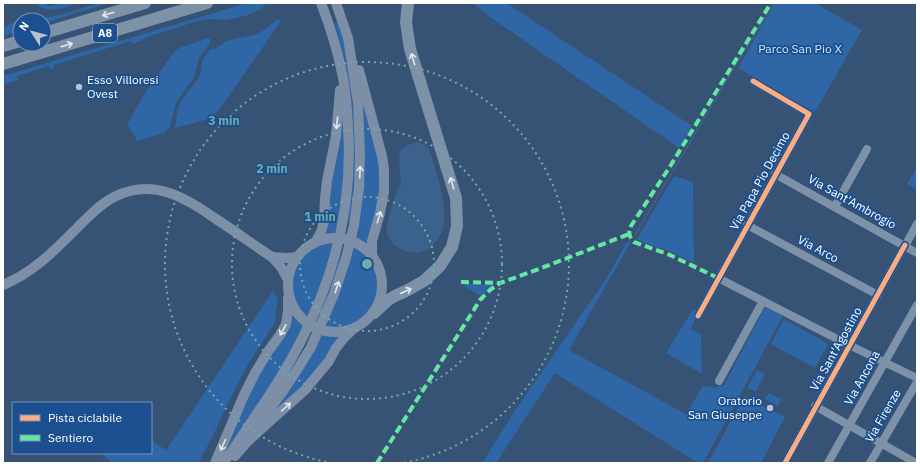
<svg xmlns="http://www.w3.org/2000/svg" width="920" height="466" font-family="'IBM Plex Sans',sans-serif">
<rect width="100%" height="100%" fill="#365274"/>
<g fill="#2f66a5">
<path d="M 41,3 L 45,3 L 48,6 L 50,6 L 62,3 L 79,3 C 65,7 50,15 37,5 Z"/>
<polygon points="99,3 109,3 44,23 44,20 20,20 20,30 3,36 3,29 18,19 34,17 52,17"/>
<polygon points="247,3 268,3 259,10 245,16 226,20 208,19 194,22 171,30 153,35 133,44 131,41 54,65 54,68 50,69 49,66 17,76 18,80 3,85 3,76"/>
<polygon points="473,3 507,3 692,126 679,148 487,15"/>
<polygon points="775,3 815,3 862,30 815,112 738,68"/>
<polygon points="278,19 281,21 219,110 214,115 208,119 176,128 175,127 178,108 180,103 186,94 198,79 201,71 202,61 208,52 211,49 217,48 226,41 257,34 264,30"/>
<polygon points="337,22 342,34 351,75 357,161 350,223 346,221 343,57 338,36 334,23"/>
<polygon points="208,38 210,39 210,43 199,58 194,78 176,102 170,127 164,133 137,141 133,133 127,125 140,101 151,84 175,51 179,48"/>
<polygon points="361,98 367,110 381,173 380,195 368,246 356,239"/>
<polygon points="343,105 346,169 335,234 330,234 324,235"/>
<polygon points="917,167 917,189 907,184"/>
<polygon points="674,176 693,182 694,263 669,251 647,244 637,239"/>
<path d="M 334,240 L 332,255 L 308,320 C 275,293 293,244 334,240 Z"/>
<path d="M 632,240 L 569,350 L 686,414 L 702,387 C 707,385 710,386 714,388 L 724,385 L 765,307 L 783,316 L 703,463 L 698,463 L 555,373 L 496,463 L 482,463 L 514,412 L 606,279 L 627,242 Z"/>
<path d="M 354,246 C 363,252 371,258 375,268 C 386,294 368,322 342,328 C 336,329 330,329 324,328 L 351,258 Z"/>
<polygon points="339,254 343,256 324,313 319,312"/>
<polygon points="465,284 495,285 481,296 464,286"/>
<path d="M 273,291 L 278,299 L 275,316 L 276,321 C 261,344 246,366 234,391 C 222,415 212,440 198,463 L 113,463 L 104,456 L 104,453 L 151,453 L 151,440 L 166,450 Z"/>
<polygon points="693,309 698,312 691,329 701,335 702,374 666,353"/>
<polygon points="291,314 298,322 305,326 290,359 233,442 222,456 246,399"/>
<polygon points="784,319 828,344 815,368 771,344"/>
<polygon points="321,334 331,337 340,336 310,381 270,414"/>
<polygon points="757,370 765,374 756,392 747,388"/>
<polygon points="769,393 781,399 778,406 765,399"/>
<polygon points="744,396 785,417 761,463 708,463"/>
<polygon points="890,399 896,402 889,415 883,411"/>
</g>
<path fill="#3b618d" d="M 416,142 L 421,143 L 429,148 C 435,169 447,201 444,222 C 443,233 435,247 424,251 C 410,257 388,247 387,231 C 386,221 395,198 398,187 L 401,186 C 401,179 397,154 401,150 C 404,146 412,144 416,142 Z"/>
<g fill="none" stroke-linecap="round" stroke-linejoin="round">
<polyline stroke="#3b618d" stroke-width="1.5" points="635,235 737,63 775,3"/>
<g stroke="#7d92a8" stroke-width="8">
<polyline points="775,174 917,253"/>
<polyline points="835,206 867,149"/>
<polyline points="747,225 878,295"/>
<polyline points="905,246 917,224"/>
<polyline points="718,278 849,345 917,378"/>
<polyline points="698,316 809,114 753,81"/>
<polyline points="719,381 763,301"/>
<polyline points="815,406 916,463"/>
<polyline points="785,463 905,245"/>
<polyline points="828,463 917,305"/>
<polyline points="870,463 917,382"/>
</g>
<g stroke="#7d8ea7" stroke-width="10">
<polyline points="359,70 382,156 384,169 384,192 380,213 372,241 372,255"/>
<circle cx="335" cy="285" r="47"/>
<polyline points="316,241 321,232 324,221 325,198 327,181 336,136 339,102 340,90"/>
<polyline points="272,257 286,258 297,257"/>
<path d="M 3,285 C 33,273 55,250 77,228 C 88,217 100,204 114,197 C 156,176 188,200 222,223 C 239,234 255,246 272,257 L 281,267 L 288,280"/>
<polyline points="253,428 266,414 283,391 297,370 311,347 334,294 346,258 354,225 359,188 360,155 358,103 348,38 336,3"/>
<polyline points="235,456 247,442 270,421 305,390 329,361 336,348 344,338 353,329"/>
<polyline points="215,463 244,395 255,373 269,350 280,335 286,324 288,311 288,298"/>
<path d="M 223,463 C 235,448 245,431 256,415 C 272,392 287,368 300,343 C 335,276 353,202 348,127 C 347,109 346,90 342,73 C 337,49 330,26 321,3"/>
</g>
<g stroke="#7e92a7" stroke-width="12">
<polyline points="44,33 145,3"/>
<polyline points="3,46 20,41"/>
<polyline points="3,64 207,3"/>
<polyline points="374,313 388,300 397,295 406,291 424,281 440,266 452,247 457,226 456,198 410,49 406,22 408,3"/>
</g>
<g stroke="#66e7a1" stroke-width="4" stroke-dasharray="8 4" stroke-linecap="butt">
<path d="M 718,278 L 670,255 L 634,242 C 629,237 628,233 631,226 L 669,168 L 771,3"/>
<polyline points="461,282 500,283 539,269 629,234"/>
<polyline points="377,463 480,300 490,290 500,283"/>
</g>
<defs>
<g id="cycleway">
<polyline points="698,316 809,114 753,81"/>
<polyline points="785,463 905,245"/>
</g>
</defs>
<use href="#cycleway" stroke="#1b4f8f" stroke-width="8"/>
<use href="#cycleway" stroke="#ffac80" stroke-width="5"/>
</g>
<defs><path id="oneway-shaft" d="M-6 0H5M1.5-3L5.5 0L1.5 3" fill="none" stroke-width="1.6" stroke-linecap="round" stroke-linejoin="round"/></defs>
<g stroke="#e5e9ed">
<use href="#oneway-shaft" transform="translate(108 14) rotate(163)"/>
<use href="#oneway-shaft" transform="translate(67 45) rotate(-17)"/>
<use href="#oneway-shaft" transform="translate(413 59) rotate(-107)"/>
<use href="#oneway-shaft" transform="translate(452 183) rotate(-107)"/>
<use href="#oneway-shaft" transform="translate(406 291) rotate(-25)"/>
</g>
<g stroke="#e5e8ed">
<use href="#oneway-shaft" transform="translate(337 123) rotate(96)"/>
<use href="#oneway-shaft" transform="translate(360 172) rotate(-87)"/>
<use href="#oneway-shaft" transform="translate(379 217) rotate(-73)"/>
<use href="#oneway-shaft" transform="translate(337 287) rotate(-72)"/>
<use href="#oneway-shaft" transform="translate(283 330) rotate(119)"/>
<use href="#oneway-shaft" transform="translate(286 407) rotate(-42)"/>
<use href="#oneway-shaft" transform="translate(223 445) rotate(114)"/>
</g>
<g fill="none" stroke="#6fada8" stroke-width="2" stroke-dasharray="2 4">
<circle cx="367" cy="264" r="67"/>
<circle cx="367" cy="264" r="135"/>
<path d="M332 463A202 202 0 1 1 402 463"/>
</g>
<g fill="#b9c2ce" stroke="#1b4f8f" stroke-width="1.5">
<circle cx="79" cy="87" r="4"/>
<circle cx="770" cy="408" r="4"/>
</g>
<g text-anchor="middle" stroke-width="3.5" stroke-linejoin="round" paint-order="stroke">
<rect fill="#1b4f8f" stroke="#bbcadd" stroke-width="1" x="93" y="24" width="24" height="18" rx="3"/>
<g font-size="11" font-weight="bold" fill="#fff">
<text x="105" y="37">A8</text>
</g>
<g font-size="12" fill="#cfe3fa" stroke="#1b4f8f">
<text x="800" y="53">Parco San Pio X</text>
</g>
<g font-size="12" fill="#fff" stroke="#1b4f8f" text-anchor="start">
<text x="87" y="84">Esso Villoresi<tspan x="87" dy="14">Ovest</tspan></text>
<text x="762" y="405" text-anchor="end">Oratorio<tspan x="762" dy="14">San Giuseppe</tspan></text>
</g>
<g font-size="12" fill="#fff" stroke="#1b4f8f">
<text transform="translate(760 181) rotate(-61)" y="4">Via Papa Pio Decimo</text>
<text transform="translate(852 202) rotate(29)" y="4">Via Sant'Ambrogio</text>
<text transform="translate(818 249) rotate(28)" y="4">Via Arco</text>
<text transform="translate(836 349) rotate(-61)" y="4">Via Sant'Agostino</text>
<text transform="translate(862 378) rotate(-61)" y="4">Via Ancona</text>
<text transform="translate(883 416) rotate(-60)" y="4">Via Firenze</text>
</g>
</g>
<circle cx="367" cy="264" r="6" fill="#6fada8" stroke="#1b4f8f" stroke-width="2"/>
<g font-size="12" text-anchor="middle" font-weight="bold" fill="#6fada8" stroke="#1b4f8f" stroke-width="3.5" stroke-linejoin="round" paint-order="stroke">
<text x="224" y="125">3 min</text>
<text x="272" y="173">2 min</text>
<text x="320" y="221">1 min</text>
</g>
<rect width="920" height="466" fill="none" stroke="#ffffff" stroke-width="8"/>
<rect x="12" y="402" width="140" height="52" fill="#1b4f8f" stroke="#7695bc"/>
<rect x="20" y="415" width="20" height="6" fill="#ffac80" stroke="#7695bc"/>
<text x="48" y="422" font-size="12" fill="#ffffff">Pista ciclabile</text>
<rect x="20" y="435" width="20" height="6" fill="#66e7a1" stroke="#7695bc"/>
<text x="48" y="442" font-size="12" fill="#ffffff">Sentiero</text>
<g transform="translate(32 32) rotate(306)"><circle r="19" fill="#1b4f8f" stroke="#7695bc"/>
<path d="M0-3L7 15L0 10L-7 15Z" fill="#b9c2ce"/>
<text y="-6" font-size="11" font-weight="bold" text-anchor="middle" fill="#ffffff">N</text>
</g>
</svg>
